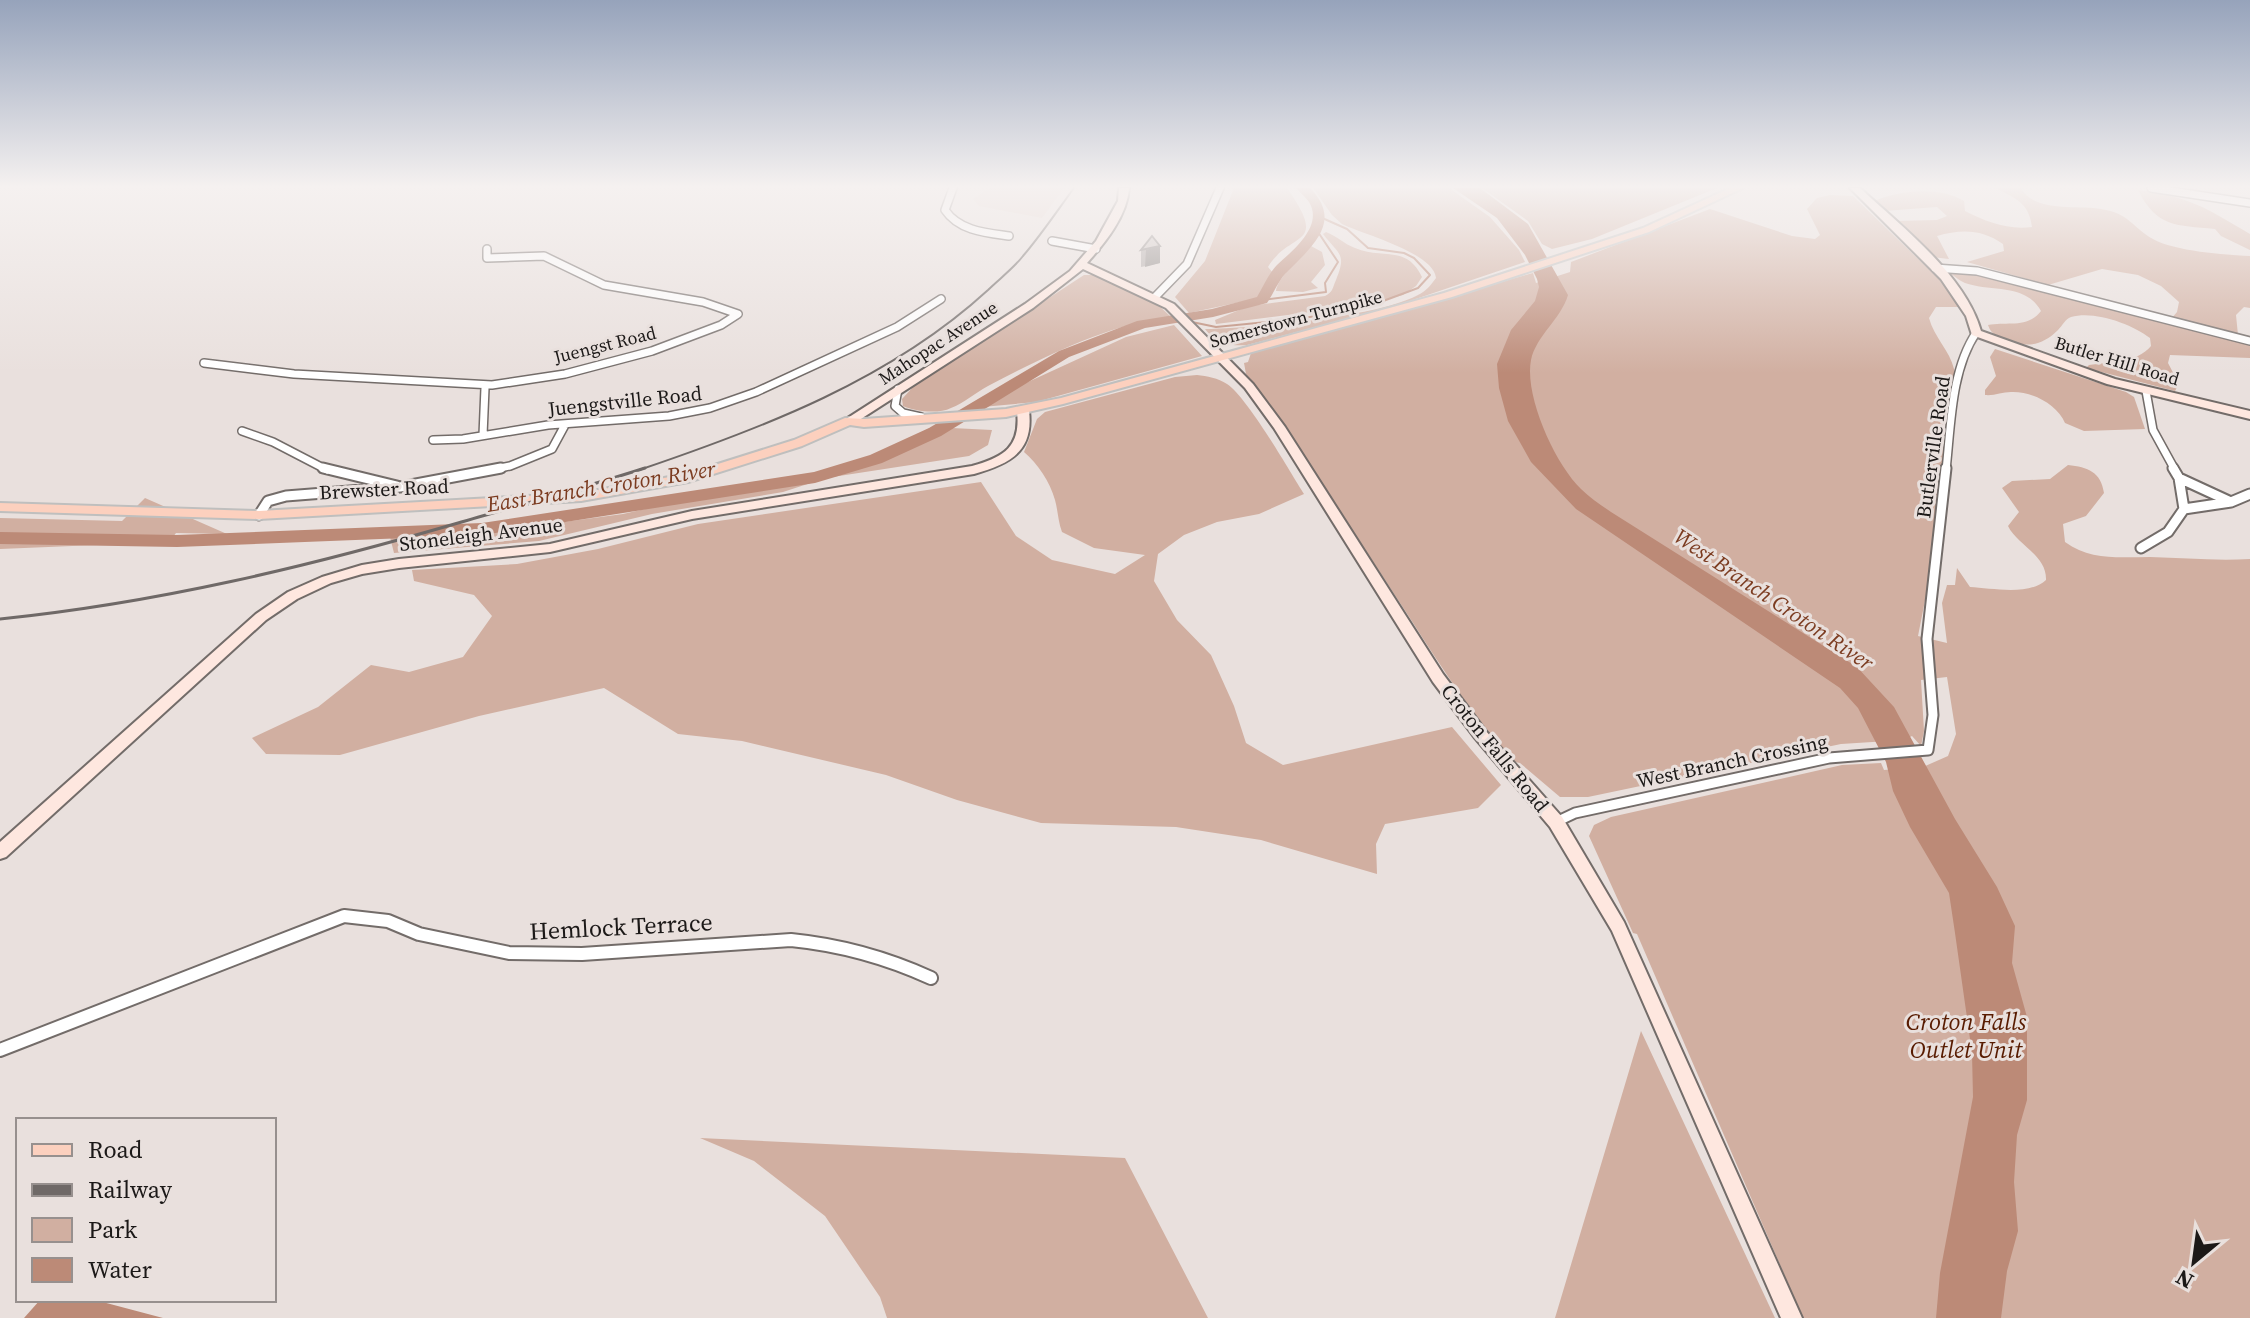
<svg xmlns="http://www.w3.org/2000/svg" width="2250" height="1318" font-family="'Source Serif 4',serif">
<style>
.built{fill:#e3d2cc}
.green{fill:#d1afa1}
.water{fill:#bc8a77}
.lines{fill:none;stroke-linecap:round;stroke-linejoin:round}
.stream{stroke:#bc8a77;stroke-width:2}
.river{fill:#bc8a77;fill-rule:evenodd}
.street-far2-casing{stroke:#736c69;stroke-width:10}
.street-far1-casing{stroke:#736c69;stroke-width:13}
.street-casing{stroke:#736c69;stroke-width:16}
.secondary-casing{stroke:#736c69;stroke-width:4}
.primary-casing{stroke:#bfbfbe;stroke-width:4}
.street-far2{stroke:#fff;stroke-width:7}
.street-far1{stroke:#fff;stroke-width:9}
.street{stroke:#fff;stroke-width:12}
.secondary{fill:#fee7df;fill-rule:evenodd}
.primary{fill:#fcd0be;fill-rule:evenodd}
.rail-far1{stroke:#6f6967;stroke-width:2}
.rail{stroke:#6f6967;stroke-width:3}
.wall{fill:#b0a9a7}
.shaded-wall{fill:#908a88}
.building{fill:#cdc5c2;stroke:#908a88;stroke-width:2}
.labels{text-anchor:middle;stroke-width:6;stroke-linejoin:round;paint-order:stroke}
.far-street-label{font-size:18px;fill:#1c1918;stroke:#e9e0dd}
.street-label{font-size:20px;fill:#1c1918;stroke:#e9e0dd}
.water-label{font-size:22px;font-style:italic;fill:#7c3c21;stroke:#e9e0dd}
.near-street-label{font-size:24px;fill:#1c1918;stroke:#e9e0dd}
.near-park-label{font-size:24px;font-style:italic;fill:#581b00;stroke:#e9e0dd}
</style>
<rect width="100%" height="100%" fill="#e9e0dd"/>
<path class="built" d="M990,188H1064L1042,218L979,206L973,199Z"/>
<path class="green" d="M1234,188H1287C1330,249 1290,230 1268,267L1273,273L1259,298L1189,313L1175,297L1205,261Z
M1313,188H1449L1490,217L1519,250L1525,262L1395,306L1247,345C1227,346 1218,345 1205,329C1253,328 1378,317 1418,295C1426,291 1431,285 1436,278C1434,253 1365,235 1342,224L1332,215Z
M1482,188H1717L1592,239L1552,249L1542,244L1528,221Z
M1995,188H2021C2034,213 2078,205 2101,209C2129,213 2133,228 2153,239C2174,251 2225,255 2250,256V308L2244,307L2236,315L2238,335L2171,319L2177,312L2179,302L2161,286L2138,275L2102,269L2048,285L1967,262L2004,251L2003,244C1982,229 1961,229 1937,236L1949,259L1932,257L1896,221L1937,220L1947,216L1937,207L1884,211L1874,201C1900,190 1940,186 1964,201L1965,211C1987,222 2007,230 2032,227C2029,203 2016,198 1995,188Z
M2138,190C2191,197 2206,208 2250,234V250L2221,236L2215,229C2176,225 2157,228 2138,190Z
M1830,195L1853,196L1945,285L1959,307H1936L1929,318C1934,337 1950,351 1954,369C1960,392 1949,415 1937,434L1944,448L1931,570L1918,636L1947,643L1942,603L1947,585H1955L1957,568L1970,587C1991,588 2029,596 2046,580C2047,555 2017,545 2008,526L2019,512L2002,488L2012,481L2050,479L2068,465C2088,467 2101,472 2104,493L2086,516L2063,524L2065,542C2091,561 2120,557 2150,557C2184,558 2216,561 2250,559V1318H1803L1637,934L1633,933L1589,836L1594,825L1611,817L1842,765L1881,763L1884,770L1923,767L1948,756L1956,734L1947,677L1921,680L1924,731L1921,746L1912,736L1904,740L1841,744L1588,797H1560L1520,763L1515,762C1469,713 1436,658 1400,603C1350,526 1300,449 1246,374L1244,363L1248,362L1251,353L1533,273L1536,283L1570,272L1571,262L1710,209L1792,236L1815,239L1820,235L1807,209L1817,198Z
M1326,232C1337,236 1344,244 1355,248C1383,260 1406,244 1422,277L1416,286L1403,295L1359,306L1216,324L1215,320L1249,306L1325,296C1333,292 1332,289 1336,280C1347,253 1339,255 1323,234Z
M1311,246L1322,252L1325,265L1311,282L1318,288L1303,292L1276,291C1278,277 1300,258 1311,246Z
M1956,270L2250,343V358L2170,355L2168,363L2179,384L2175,391L2086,368L2089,365C2110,362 2137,363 2151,346L2150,338C2132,324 2094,310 2071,317C2065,319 2063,325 2058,330C2042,346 2026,348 2007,340C1998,336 1991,335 1988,325C2007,321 2027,329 2041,311C2026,283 1990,292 1965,283C1960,281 1954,276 1949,272Z
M1084,275H1094L1154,301L1171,317C1108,324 1044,357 988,386C975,393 964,403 951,408C939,414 916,412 903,406L902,399L913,387Z
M1174,325L1202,356L1036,402L971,408L1126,337Z
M1995,349L2126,392L2134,397L2145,429L2084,431L2065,423C2057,404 2031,391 2011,392C2002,392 1994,396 1985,395V390L1996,376L1990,357Z
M1197,375C1207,376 1218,378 1227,384C1247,397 1289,470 1304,494L1259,514L1217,522L1184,535L1158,554L1154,581L1177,620L1211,655L1234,706L1246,743L1283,765L1452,727L1501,785L1478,808L1385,824L1376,844L1377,874L1261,840L1176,827L1041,823L957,800L886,775L742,741L678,734L604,688L479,716L340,755L266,754L252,738L318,707L371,665L409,672L463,657L492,616L474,595L414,581L412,570L517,564L598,549L698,524L981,482L1016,536L1052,560L1115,574L1145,555L1094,548L1062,532C1058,521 1058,511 1055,500C1050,482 1038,464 1024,452L1037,419L1045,412L1175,377Z
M932,427L992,430L988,445L969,456L826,478L783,492L652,514L539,541L394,553L390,537H452L623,514L716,493L791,482L845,470Z
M145,498L227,534L176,533L169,542L0,549V518L122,521Z
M1641,1031L1775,1318H1555Z
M700,1138L1125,1158L1208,1318H887L880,1297L825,1216L754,1161Z"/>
<path class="water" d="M1453,188H1480L1528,224L1568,295C1561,319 1536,336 1531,360C1524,396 1555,464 1581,489C1590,498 1601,505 1611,512L1857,667L1894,707L1955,819L1997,887L2015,926L2012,963L2027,1017V1100L2017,1135L2014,1182L2018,1231L2007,1271L2001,1318H1936L1940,1273L1973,1097L1972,1053L1955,933L1949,893L1910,827L1893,791L1886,762L1858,708L1840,688L1576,509L1531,462L1508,421L1499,388L1497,364L1511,330L1535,301L1539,287L1537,279L1525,255L1497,218Z
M40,1300H95L163,1318H24Z"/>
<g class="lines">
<path class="stream" d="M1262,300L1326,292L1325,283L1338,262L1316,229
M1192,322L1216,327L1298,319L1367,307L1418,288L1430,275L1414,258L1404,253L1368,248L1347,229L1320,217"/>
<path class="river" d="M1296,188H1310C1343,221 1313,246 1288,271C1279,279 1274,293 1267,303L1213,317L1145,328L1069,357L941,436L882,463L815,483L482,535L177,547L0,544V532L177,535L482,523L814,472L870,455L929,428L1059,351L1137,321L1212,309L1257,297C1263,287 1269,273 1277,265C1292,251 1324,226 1309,202C1306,197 1300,193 1296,188Z"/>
<g class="street-far2-casing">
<path id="street-far2" d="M953,188L945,210C959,231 987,233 1009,236
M2151,188L2250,203
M1052,241L1096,249
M1935,268L1977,271L2250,341
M1155,297L1187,264L1220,188
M204,363L294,374L492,385L565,374L652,351L721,325L738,314L703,302L604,285L544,256L487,258V249
M898,389L895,406L903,413L921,417
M2146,391L2153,430L2175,470
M242,431L273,442L327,470
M483,435L485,388
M433,440L463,439L548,425L669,416L710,408L756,392L897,327L941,299
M490,470L510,466L552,449L565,425
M1946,470C1951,426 1951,370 1976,333"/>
</g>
<g class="street-far1-casing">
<path id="street-far1" d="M323,468L397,486
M2173,468L2179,478L2231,502
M2179,478L2184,509
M259,515L268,501L286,496L400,487L501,468
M2141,548L2168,532L2184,509L2231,502L2250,494
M1556,822L1575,813L1829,758L1928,750L1933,715L1927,639L1946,468"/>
</g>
<g class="street-casing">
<path id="street" d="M0,1050L344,916L388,921L419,934L509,953L582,954L791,940C841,945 885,957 931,978"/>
</g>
<g class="secondary-casing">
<path id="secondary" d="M1119,188H1129C1127,216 1105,243 1087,263L1174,304L1253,384L1285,427L1443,674L1485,730L1562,817L1624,922L1802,1318H1781L1612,931L1550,827L1475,738L1433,682L1274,428L1245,388L1166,308L1083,269L1033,308L853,424L849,425L843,421L1025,304L1070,271L1096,241L1118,201Z
M1850,188H1860C1902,227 1965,275 1981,331L2115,379L2250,411V419L2107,384L1972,335L1966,316L1941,279Z
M1023,408L1029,411C1034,452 1009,464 974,474L692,519L550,552L399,568L362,574L331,583L297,599L266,620L6,857L0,859V842L256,614L288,592L322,577L362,565L399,559L550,544L692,511L972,466C1004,457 1021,447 1017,411Z"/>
</g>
<g class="primary-casing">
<path id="primary" d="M1730,188H1743L1649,232L1452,297L1063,404L1006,417L864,427L850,425L802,446L688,482L581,501L259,519L0,511V503L259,511L581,493L686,474L794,440L845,418L864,419L1006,409L1061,398L1444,293L1643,228Z"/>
</g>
<use href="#street-far2" class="street-far2"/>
<use href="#street-far1" class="street-far1"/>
<use href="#street" class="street"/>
<use href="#secondary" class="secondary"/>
<use href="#primary" class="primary"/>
<path class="rail-far1" d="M639,470C763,428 890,380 988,290C999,279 1013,269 1023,256C1041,235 1057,211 1074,188"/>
<path class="rail" d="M0,619C156,603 307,567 458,523C520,505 583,488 645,468"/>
</g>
<path class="wall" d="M1152,236L1160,263L1141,267V250Z"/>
<path class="shaded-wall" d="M1160,246V263L1145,267L1146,250Z"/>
<path class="building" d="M1152,236L1160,246L1141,250Z"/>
<linearGradient id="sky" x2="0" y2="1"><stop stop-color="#96a3bb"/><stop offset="0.5" stop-color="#f5f1f0"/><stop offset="1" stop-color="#f5f1f0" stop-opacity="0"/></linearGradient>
<rect width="2250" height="373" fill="url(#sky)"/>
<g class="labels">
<g class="far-street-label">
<text transform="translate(1296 319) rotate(-15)" y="6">Somerstown Turnpike</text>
<text transform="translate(938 343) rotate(-33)" y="6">Mahopac Avenue</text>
<text transform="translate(605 345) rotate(-14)" y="6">Juengst Road</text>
<text transform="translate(2117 361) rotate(17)" y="6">Butler Hill Road</text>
</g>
<g class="street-label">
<text transform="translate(625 401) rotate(-6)" y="7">Juengstville Road</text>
<text transform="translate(1933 447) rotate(-82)" y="7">Butlerville Road</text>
<text transform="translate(384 489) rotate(-3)" y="7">Brewster Road</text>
<text transform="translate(481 534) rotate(-7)" y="7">Stoneleigh Avenue</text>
<text transform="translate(1495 748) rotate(51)" y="7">Croton Falls Road</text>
<text transform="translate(1732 761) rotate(-12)" y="7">West Branch Crossing</text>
</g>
<g class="water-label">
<text transform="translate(601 486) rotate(-9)" y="8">East Branch Croton River</text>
<text transform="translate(1774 599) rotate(34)" y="8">West Branch Croton River</text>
</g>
<g class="near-street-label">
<text transform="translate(621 927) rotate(-3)" y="8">Hemlock Terrace</text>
</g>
<g class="near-park-label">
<text x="1966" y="1030">Croton Falls<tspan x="1966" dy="28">Outlet Unit</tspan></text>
</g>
</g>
<rect x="16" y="1118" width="260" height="184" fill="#e9e0dd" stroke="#97908e" stroke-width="2"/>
<rect x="32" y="1144" width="40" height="12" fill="#fcd0be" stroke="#97908e" stroke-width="2"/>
<text x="88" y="1158" font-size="24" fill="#1c1918">Road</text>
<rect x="32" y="1184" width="40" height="12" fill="#6f6967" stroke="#97908e" stroke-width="2"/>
<text x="88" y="1198" font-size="24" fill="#1c1918">Railway</text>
<rect x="32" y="1218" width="40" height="24" fill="#d1afa1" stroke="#97908e" stroke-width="2"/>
<text x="88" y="1238" font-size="24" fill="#1c1918">Park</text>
<rect x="32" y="1258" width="40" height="24" fill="#bc8a77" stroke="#97908e" stroke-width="2"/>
<text x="88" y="1278" font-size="24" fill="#1c1918">Water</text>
<g transform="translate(2194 1262) rotate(209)" stroke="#e9e0dd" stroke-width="6" paint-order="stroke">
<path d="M0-6L14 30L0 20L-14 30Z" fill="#1c1918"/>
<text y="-12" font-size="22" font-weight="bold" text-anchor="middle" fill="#1c1918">N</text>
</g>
</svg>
